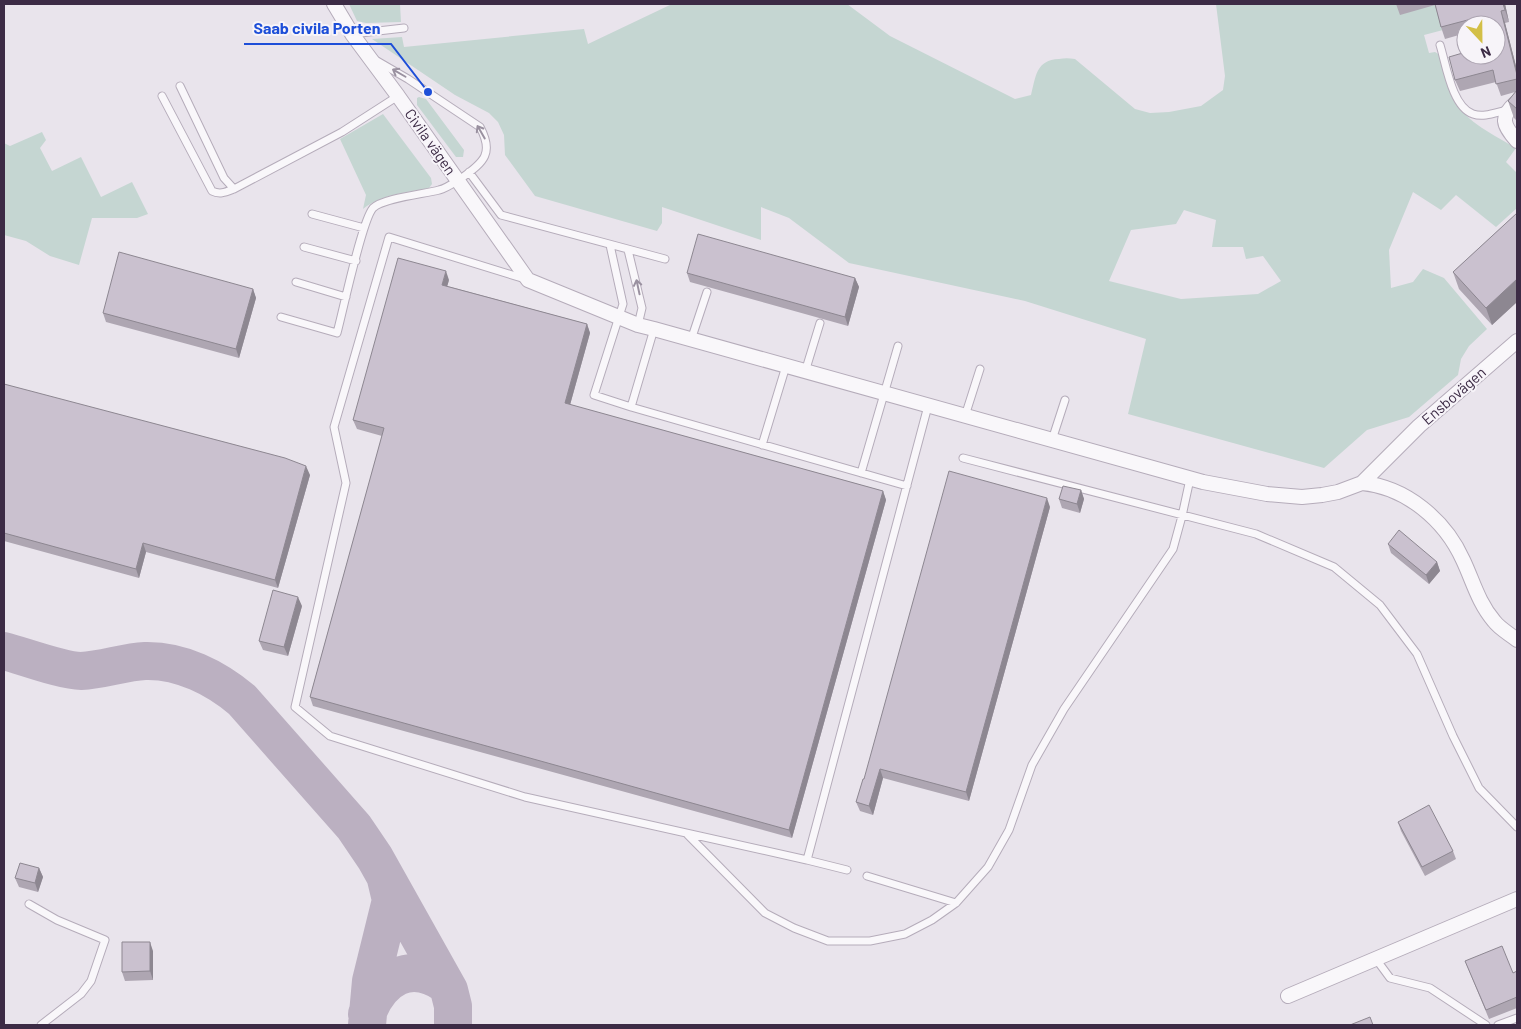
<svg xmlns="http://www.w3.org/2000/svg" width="1521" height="1029" font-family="Barlow,sans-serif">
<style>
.green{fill:#c5d6d2;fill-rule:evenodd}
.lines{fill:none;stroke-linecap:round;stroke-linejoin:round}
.taxiway{stroke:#bbb0c1;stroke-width:38}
.service-casing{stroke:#b5acba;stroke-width:9}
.minor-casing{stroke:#b5acba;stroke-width:16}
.service{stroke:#f9f7fa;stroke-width:7}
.minor{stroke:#f9f7fa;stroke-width:14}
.wall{fill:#aea6b2}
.shaded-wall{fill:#8d8791}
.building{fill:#cac1cf;stroke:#8d8791}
.oneway{stroke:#9a91a0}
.labels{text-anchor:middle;stroke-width:4;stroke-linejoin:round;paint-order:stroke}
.street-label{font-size:15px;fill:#3c2b45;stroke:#f7f4f9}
.leader{fill:none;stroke:#1d4ed8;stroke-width:2}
.callout-dot{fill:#1d4ed8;stroke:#f7f4f9;stroke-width:2}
.callout-label{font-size:16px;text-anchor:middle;font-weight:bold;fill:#1d4ed8;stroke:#f7f4f9;stroke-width:4;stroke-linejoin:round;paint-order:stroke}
</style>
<rect width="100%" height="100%" fill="#e9e4ec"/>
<path class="green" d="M349,4H400L401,22L366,23L357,21Z
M672,4H847L890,36L1015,99L1031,95C1036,76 1036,60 1059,59C1064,58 1069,58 1075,59L1135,109L1150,113L1169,112L1201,106L1223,90L1225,76L1216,4H1442L1443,30L1424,35L1429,53L1435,52L1440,55C1445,70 1448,87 1455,100C1465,122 1496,136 1516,148L1506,162L1517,173V208L1496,227L1456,195L1441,210L1413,192L1389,250L1391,288L1413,282L1423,269L1444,278L1487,329L1469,346L1461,359L1458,375L1409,417L1367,430L1324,468L1128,414L1146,339L1025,301L849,263L789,218L761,207V240L662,207V223L657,231L535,196L505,155L504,135L498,122L489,113L455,95L372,39L402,37L404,47L584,29L588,44ZM1184,210L1216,220L1212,247H1243L1246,259L1263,256L1281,281L1258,294L1181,299L1109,281L1131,230L1176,224Z
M419,97L426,99L464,150L463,157H456L417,105V98Z
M383,114L431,178L432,184L429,188C406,193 382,194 363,209L366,195L340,139Z
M42,132L46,140L40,148L52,171L81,157L101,197L132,182L148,214L137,218H92L79,265L50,256L26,241L4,235V143L10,146Z"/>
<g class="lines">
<path class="taxiway" d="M4,651C23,656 63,671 81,671C103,670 124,662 145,661C181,660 216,678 242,700L354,827L375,858L449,990L453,1006V1025
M367,1014C381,978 410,960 445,984
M367,1025L371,981L391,900L386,879"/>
<g class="service-casing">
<path id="service" d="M352,34L404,28
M1440,45C1446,64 1452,107 1473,114C1484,118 1497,112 1508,110
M180,86L224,178L234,189
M162,96L212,191C220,195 226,192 234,189L342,132L398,96
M469,172L501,215L665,259
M312,214L364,228
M610,245L623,304L594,395L631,407
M304,247L356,261
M628,250L642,308L638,325
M525,279L389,237L334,427L346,483L295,707L330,736L525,797L807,860L928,406
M296,282L346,297
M281,317L337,333C343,311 362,220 373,208C383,198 424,194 439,190C448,188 456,181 463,177C484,162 494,153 480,127L408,79L377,61
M654,329L631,407L907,486
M691,340L707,292
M805,372L820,323
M965,416L980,369
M1052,440L1065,400
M762,445L786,366
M963,458L1256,534L1334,567L1380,605L1417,654L1453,736L1479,788L1517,827
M861,473L898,346
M687,834L765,913L794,928L828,941H870L905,934L932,920L956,903L988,867L1009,830L1032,765L1064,709L1173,549L1182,516L1190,479
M807,860L847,870
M867,876L956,903
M29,904L57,920L105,940L91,981L81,994L41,1025
M1376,959L1390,978L1430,988L1486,1025
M1498,1025L1517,1018"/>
</g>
<g class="minor-casing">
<path id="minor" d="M334,4L352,34L398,96L528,280L638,325L654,329L1203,482L1267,494L1302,497L1322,495L1338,492L1362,483L1419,426L1517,341
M1517,102C1499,117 1503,125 1517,141
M1362,483C1406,487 1445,520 1463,560C1473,581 1478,602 1494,621C1500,629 1510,634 1517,640
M1288,996L1517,899"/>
</g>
<use href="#service" class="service"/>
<use href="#minor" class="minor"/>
</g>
<path class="wall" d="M1396,4H1505L1509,22L1505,23L1517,70V121L1514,118L1508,101L1515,92L1501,96L1496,82L1460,91L1455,80L1496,55V25H1466V33L1445,39L1441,27L1435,5L1400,15Z
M1517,213V302L1492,325L1459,289L1453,272Z
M687,273L855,278L859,287L848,326L690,282Z
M449,280L447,286L587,324L590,333L570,405L883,491L886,500L792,838L313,706L310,697L382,436L357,429L353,420Z
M253,289L256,298L239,358L106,322L103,313Z
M4,384L310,475L278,588L146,552L139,578L4,541Z
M1081,490L1084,499L1080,513L1062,508L1059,499Z
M1050,507L969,801L883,778L873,815L860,811L856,802L864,779Z
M1388,544L1437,562L1440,571L1429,584L1391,553Z
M302,606L288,656L263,650L259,641Z
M1398,822L1453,851L1456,859L1425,876L1401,831Z
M39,868L43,877L38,892L19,887L15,878Z
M153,951V980L125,981L122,972Z
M1465,961L1513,973L1517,971V1008L1489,1019Z"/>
<path class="shaded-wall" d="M1503,4H1505L1509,22Z
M1501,11L1505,23L1517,70V75Z
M446,271L449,280L445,294L442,285Z
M855,278L859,287L848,326L845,317Z
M1517,279V302L1492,325L1486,308Z
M253,289L256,298L239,358L236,349Z
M587,324L590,333L568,412L565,403Z
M306,466L310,475L278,588L275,580Z
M1081,490L1084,499L1080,513L1077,504Z
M883,491L886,500L792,838L789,830Z
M1047,498L1050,507L969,801L966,792Z
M143,543L146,552L139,578L136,569Z
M1437,562L1440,571L1429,584L1426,575Z
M298,597L302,606L288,656L284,647Z
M880,769L883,778L873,815L869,806Z
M39,868L43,877L38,892L35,883Z
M150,942L153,951V980L150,971Z"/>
<path class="building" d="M1435,4H1503L1505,10L1501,11L1517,75V79L1496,84L1493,70L1455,80L1449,57L1466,52V55H1496V25H1481L1479,17L1441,27Z
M1517,90V109L1508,101Z
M1517,213V279L1486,308L1453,272Z
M698,234L855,278L845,317L687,273Z
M119,252L253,289L236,349L103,313Z
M398,258L446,271L442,285L587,324L565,403L883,491L789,830L310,697L384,428L353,420Z
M4,384L285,458L306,466L275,580L143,543L136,569L4,533Z
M949,471L1047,498L966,792L880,769L869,806L856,802L863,779H864Z
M1063,486L1081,490L1077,504L1059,499Z
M1399,530L1437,562L1426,575L1388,544Z
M273,590L298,597L284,647L259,641Z
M1429,805L1453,851L1422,867L1398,822Z
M20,863L39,868L35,883L15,878Z
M122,942H150V971L122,972Z
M1502,946L1513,973L1517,971V997L1486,1010L1465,961Z
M1370,1017L1373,1025H1350Z"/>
<defs><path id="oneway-shaft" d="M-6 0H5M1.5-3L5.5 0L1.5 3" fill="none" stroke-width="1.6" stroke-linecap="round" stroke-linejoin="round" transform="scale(1.25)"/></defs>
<g class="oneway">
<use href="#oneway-shaft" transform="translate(399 73) rotate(-150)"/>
<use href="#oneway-shaft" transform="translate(481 132) rotate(-120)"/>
<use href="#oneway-shaft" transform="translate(638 287) rotate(-102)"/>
</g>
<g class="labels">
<g class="street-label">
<text transform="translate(430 142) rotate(55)" y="5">Civila vägen</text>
<text transform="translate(1454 396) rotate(-41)" y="5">Ensbovägen</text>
</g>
</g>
<path class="leader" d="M428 92L391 44H244"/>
<circle class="callout-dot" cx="428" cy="92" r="5"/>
<g class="callout-label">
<text x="317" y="34">Saab civila Porten</text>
</g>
<rect width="1521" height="1029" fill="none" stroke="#3c2b45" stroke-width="10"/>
<g transform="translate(1481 40) rotate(158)"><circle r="24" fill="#f7f4f9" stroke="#aca4b1"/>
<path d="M0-4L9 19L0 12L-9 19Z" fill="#d3bf47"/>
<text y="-8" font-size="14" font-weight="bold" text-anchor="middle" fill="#3c2b45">N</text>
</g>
</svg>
